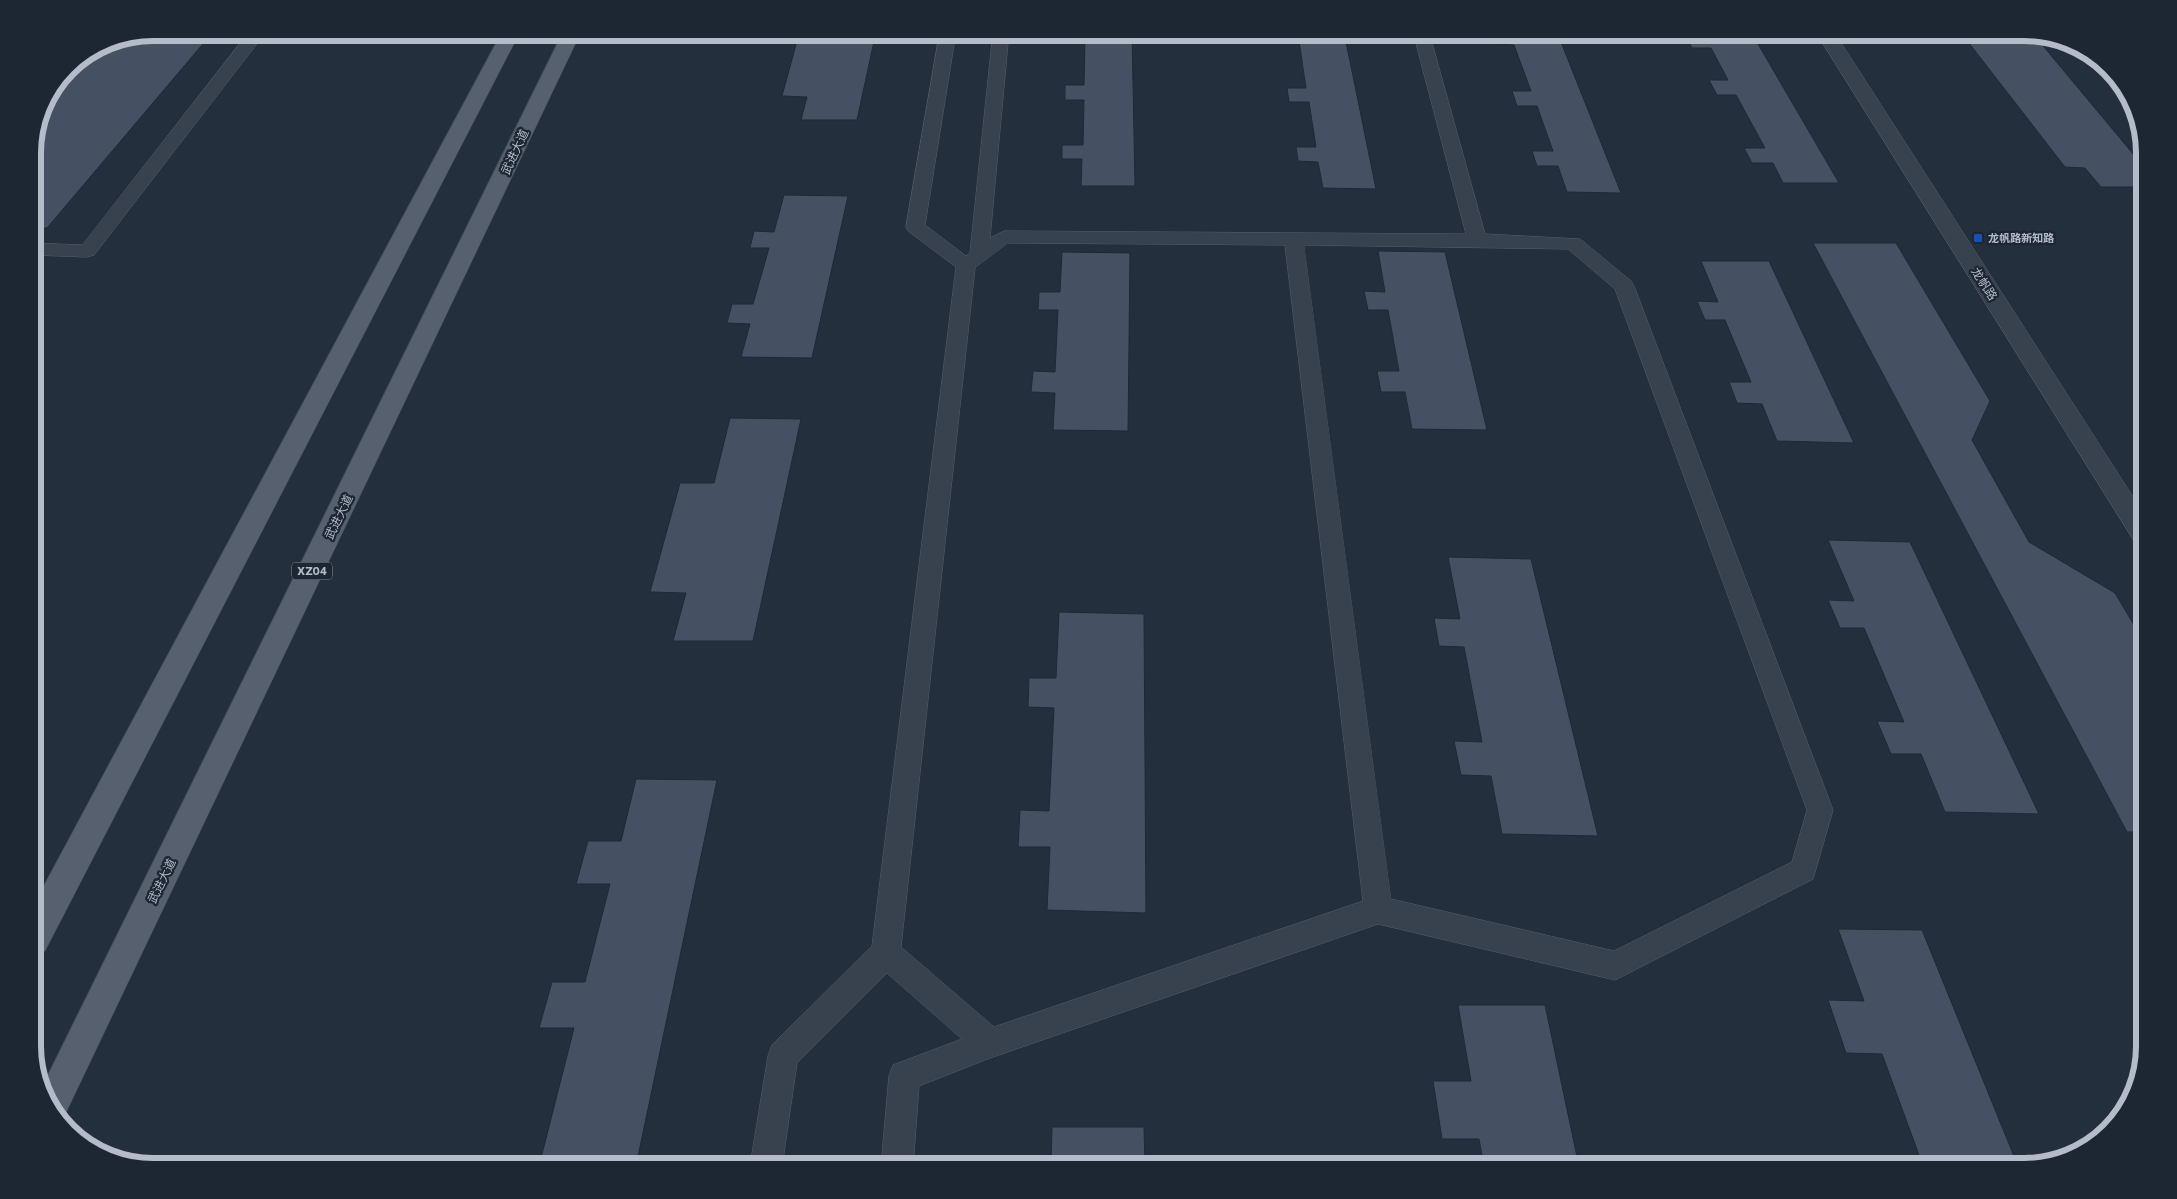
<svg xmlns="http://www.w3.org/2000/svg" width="2177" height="1199" font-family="Commissioner,'Noto Sans SC',sans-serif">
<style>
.building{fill:#455162;stroke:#1f2835}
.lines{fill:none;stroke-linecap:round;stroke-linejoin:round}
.service-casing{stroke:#565f6c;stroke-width:1}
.tertiary-casing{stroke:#565f6c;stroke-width:1}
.primary-casing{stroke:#414a57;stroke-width:1}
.service{fill:#38414e;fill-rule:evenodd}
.tertiary{fill:#38414e;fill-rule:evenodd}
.primary{fill:#56606e;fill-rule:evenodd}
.transit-dot{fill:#1a4fb4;stroke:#1d2633;stroke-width:2}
.labels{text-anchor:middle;stroke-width:4.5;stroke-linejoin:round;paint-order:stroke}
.far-poi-label{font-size:11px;font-weight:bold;fill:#b4bcc9;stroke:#1d2633;text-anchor:start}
.shield{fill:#1d2633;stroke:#878f9c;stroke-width:1}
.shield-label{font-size:11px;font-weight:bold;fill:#b4bcc9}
.street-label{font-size:12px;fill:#b4bcc9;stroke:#1d2633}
.rim{fill:none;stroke:#b4bcc9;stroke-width:6}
</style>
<rect width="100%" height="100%" fill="#242f3e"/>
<path class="building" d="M153,32H213L47,228H33V145L42,107L68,68L107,42Z
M824,32H876L857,120H801L807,97L782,96L797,41H822Z
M1066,32H1132L1135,186H1081L1082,159H1062V145H1083L1084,100H1065V85H1084L1085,39H1066Z
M1278,32H1344L1376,189L1323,188L1318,162L1298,161L1296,147H1316L1309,102H1289L1287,88H1306L1299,41H1279Z
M1491,32H1557L1621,193L1567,192L1558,166H1537L1532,151H1553L1537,106H1517L1512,91H1531L1514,45L1495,44Z
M1703,32H1751L1839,183H1783L1773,163H1752L1744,148H1765L1736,95H1717L1709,80H1728L1711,48H1692L1684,34H1704Z
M1979,32H2024L2034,35L2144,167V187H2101L2085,168L2065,167L1965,38H1983Z
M784,195L848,196L812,358L741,357L750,324L727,323L732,304H753L769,248H750L754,231L774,232Z
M1813,243H1896L1990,401L1972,440L2029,542L2115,593L2144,642V832H2127Z
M1378,251L1445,252L1487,430L1412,429L1405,392H1381L1377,371H1399L1388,310H1368L1364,291L1385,292Z
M1062,252L1130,253L1128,431L1053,430L1055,393L1031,392L1033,371L1055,372L1058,310H1038L1039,292H1060Z
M1701,261H1769L1854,443L1777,441L1762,404L1737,403L1729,382H1751L1725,320H1705L1697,301L1718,302Z
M730,418L801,419L753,641H673L686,593L650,592L680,483H714Z
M1828,540L1910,542L2039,814L1945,812L1921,754H1891L1877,721L1904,722L1864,628H1840L1828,600L1854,601Z
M1448,557L1531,559L1598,836L1502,834L1491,776L1461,775L1454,741L1482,742L1464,647L1439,646L1434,618L1460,619Z
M1059,612L1144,614L1146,913L1047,910L1050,847H1018L1020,810L1049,811L1054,708L1028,707L1029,678H1056Z
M636,779L717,780L636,1166H539L574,1028H539L552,982H585L610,884H576L588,841H621Z
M1838,929L1922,930L2018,1166H1923L1882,1054L1846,1053L1828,1000L1864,1001Z
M1458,1005H1545L1579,1166H1484L1479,1139H1442L1433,1081H1471Z
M1052,1127H1144L1145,1166H1051Z"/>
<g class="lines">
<g class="service-casing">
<path id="service" d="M249,32H266L94,255L87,257L33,255V243L82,245Z
M940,32H956L925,225L966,256L970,253L993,32H1009L990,238L1004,231L1466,234L1413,32H1429L1485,234L1580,239L1631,281L1634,286L1833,810L1813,879L1615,980L1378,924L990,1058L919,1086L913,1166H881L889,1076L893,1065L962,1039L887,973L797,1063L782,1166H750L768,1056L772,1045L872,946L956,267L908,231L906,227ZM1008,243L1285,245L1363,901L994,1027L901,947L975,268ZM1304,245L1568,249L1615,289L1807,810L1792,862L1614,951L1391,899Z"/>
</g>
<g class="tertiary-casing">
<path id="tertiary" d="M1816,32H1834L2144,514V545L2135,542Z"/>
</g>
<g class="primary-casing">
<path id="primary" d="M502,32H520L45,951L33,955V906Z
M563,32H581L62,1121L53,1113L43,1085Z"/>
</g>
<use href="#service" class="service"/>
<use href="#tertiary" class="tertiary"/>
<use href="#primary" class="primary"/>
</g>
<rect class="transit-dot" x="1973" y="233" width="10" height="10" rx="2.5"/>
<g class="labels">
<g class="far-poi-label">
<text x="1988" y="242">龙帆路新知路</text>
</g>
<rect class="shield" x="292" y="562.5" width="40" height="17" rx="4"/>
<g class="shield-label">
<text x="312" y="575">XZ04</text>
</g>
<g class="street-label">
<text transform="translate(515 152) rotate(-65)" y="4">武进大道</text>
<text transform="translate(1984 284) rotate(57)" y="4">龙帆路</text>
<text transform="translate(339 517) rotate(-64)" y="4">武进大道</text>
<text transform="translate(162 881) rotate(-64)" y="4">武进大道</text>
</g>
</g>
<path d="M0 0H2177V1199H0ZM153 41H2024A112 112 0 0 1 2136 153V1046A112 112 0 0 1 2024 1158H153A112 112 0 0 1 41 1046V153A112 112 0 0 1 153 41Z" fill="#1d2633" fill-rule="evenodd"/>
<path class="rim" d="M153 41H2024A112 112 0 0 1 2136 153V1046A112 112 0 0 1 2024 1158H153A112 112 0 0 1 41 1046V153A112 112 0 0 1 153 41Z"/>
</svg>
